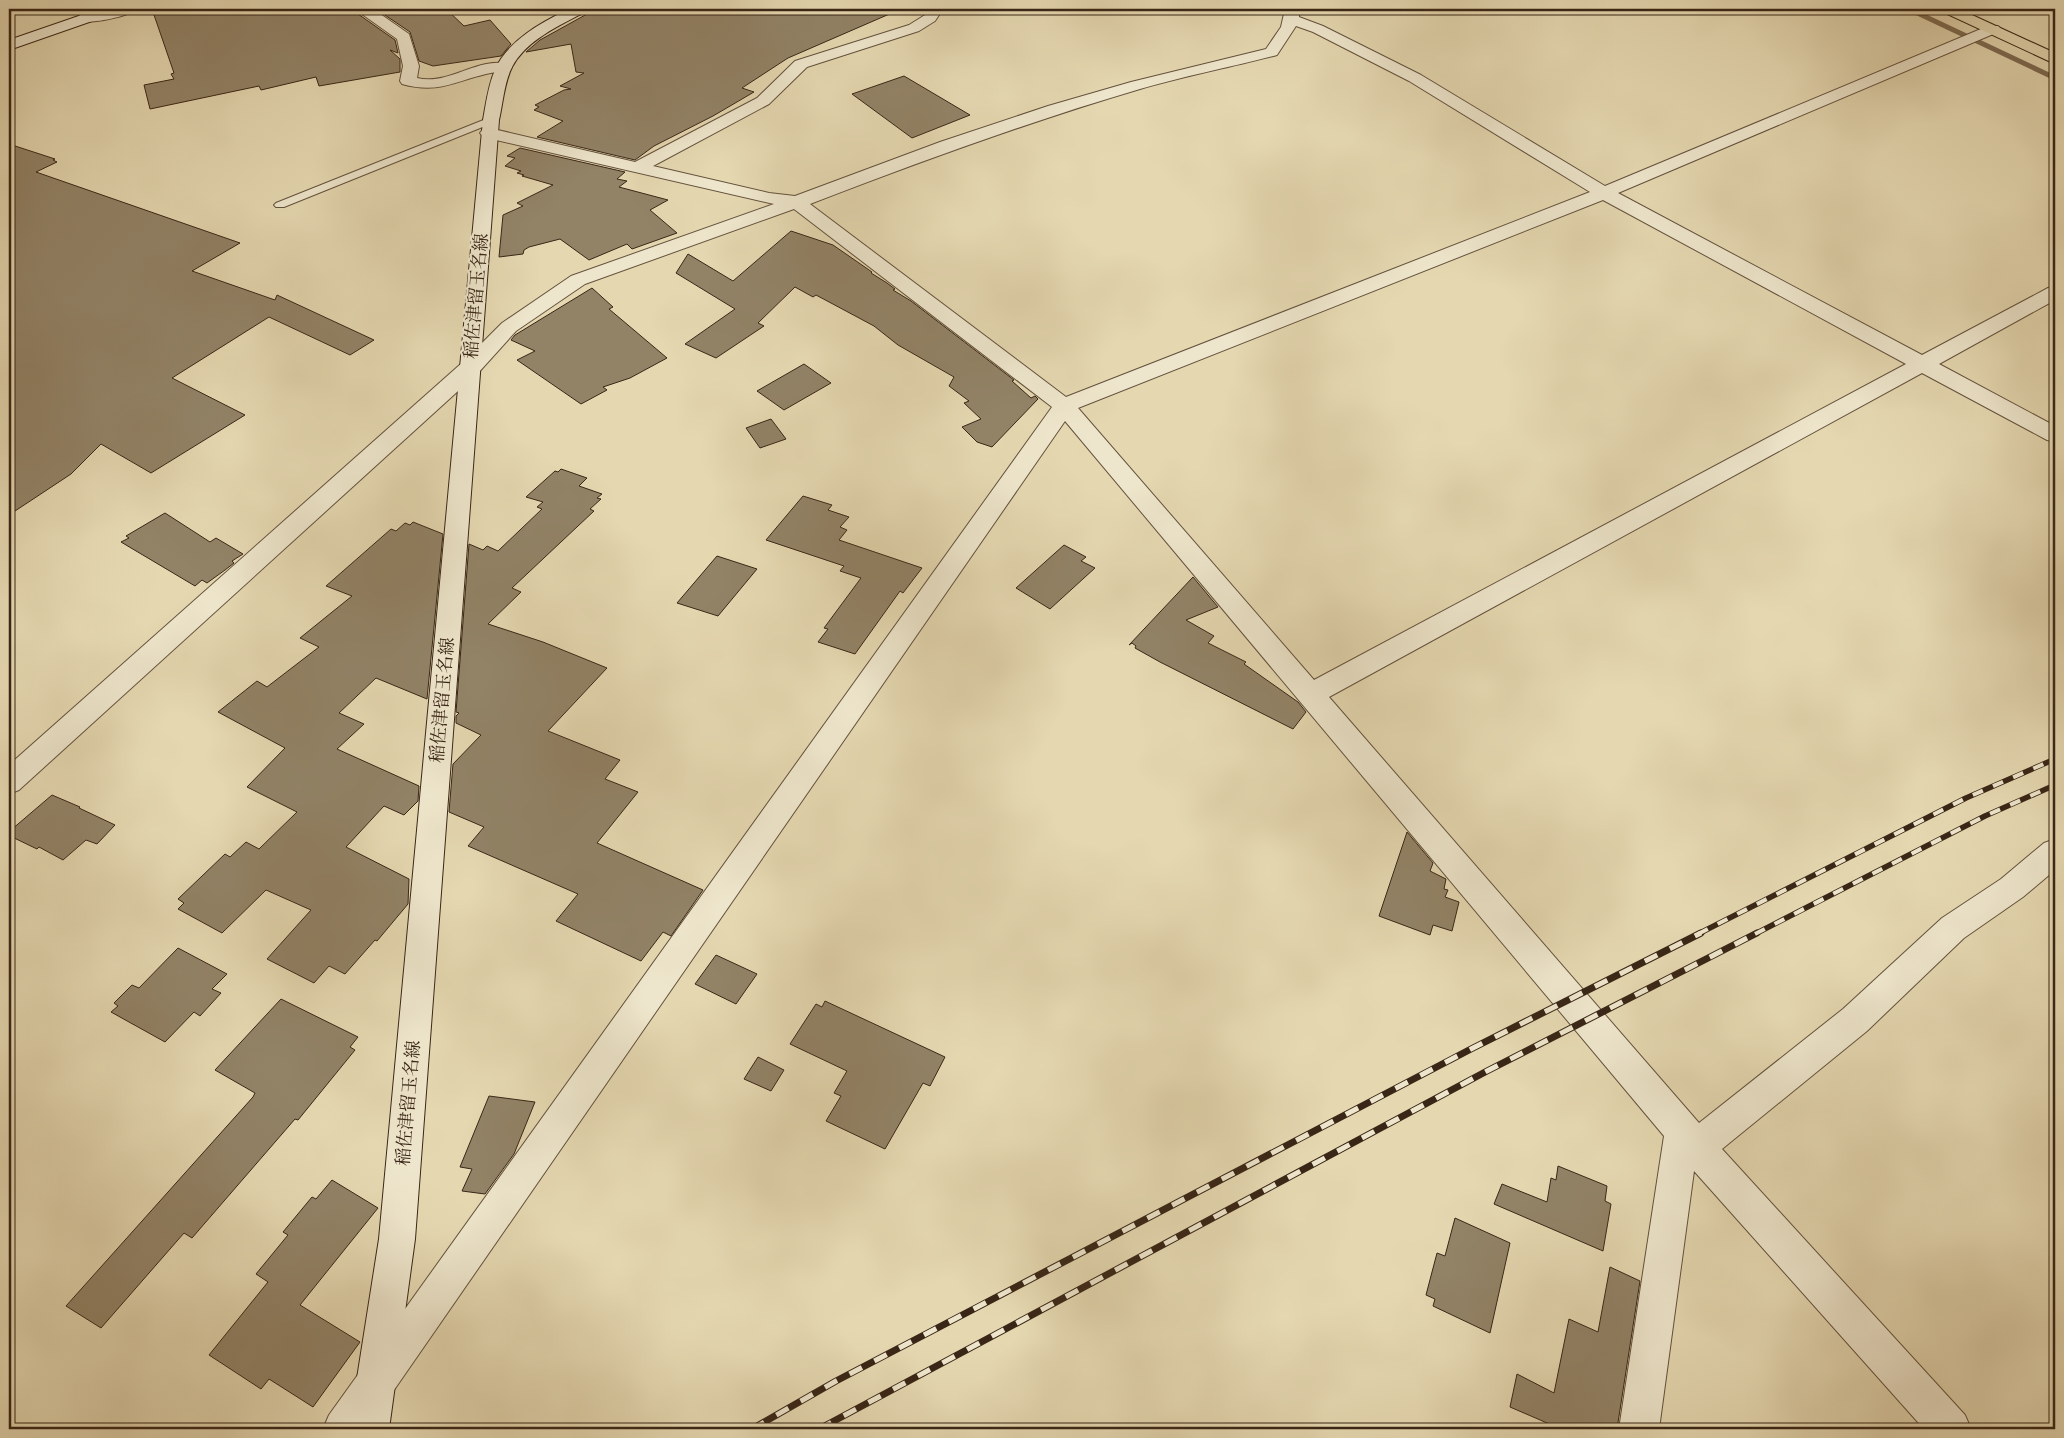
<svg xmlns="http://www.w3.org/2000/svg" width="2064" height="1438" font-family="'EB Garamond','Noto Serif JP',serif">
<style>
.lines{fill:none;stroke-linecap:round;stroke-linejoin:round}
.stream{stroke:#7d6c53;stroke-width:5}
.building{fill:#928367;stroke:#392616}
.lane-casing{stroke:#64523d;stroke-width:2}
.street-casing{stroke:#64523d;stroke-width:2}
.secondary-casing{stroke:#392616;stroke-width:2}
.primary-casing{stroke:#392616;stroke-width:2}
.lane{fill:#eee6cc;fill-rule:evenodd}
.street{fill:#eee6cc;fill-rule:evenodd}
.secondary{fill:#eee6cc;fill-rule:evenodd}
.primary{fill:#e5d8b1;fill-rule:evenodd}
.rail-far1-casing{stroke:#392616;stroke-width:5.5}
.rail-casing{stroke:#392616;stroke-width:7}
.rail-far1{stroke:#eee6cc;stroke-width:4;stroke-dasharray:11;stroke-linecap:butt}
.rail{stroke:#eee6cc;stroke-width:5;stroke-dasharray:14;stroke-linecap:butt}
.labels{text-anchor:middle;stroke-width:4.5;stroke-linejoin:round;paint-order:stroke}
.street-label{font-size:18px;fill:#392616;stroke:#eee6cc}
</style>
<rect width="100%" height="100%" fill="#e5d8b1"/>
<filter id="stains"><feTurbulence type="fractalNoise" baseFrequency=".004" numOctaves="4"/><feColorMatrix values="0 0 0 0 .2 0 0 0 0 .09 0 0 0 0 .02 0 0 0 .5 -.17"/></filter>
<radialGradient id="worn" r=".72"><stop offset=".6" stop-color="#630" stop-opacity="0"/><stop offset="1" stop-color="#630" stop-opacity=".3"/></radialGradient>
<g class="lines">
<path class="stream" d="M1909,9L2055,78"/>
</g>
<path class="building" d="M170,9H355L358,14L395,40L398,53L390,50L400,59V72L319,86L316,77L261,90L259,86L150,109L144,85L174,79L171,74L174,73L153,12Z
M376,9H446L464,26L490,20L511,44L501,56L433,66L419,61L410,32Z
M596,9H901L788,58L742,88L754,92L713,116L654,146L635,160L537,137L563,121L534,110L539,107L535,105L564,90L571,89L560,86L584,73L576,72L571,44L526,52L540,40Z
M904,76L970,115L912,138L852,94Z
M9,144L55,159L53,160L57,162L36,172L240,243L192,271L275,300L277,295L374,340L350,355L269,317L172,378L245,415L151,473L101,444L71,474L9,515Z
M520,148L625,172L617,179L627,181L619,187L668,200L650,210L677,233L632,249L627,244L589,260L560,239L529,247L524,250L523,254L499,257L503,215L523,206L517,203L553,185L522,176L524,175L517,173L521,171L505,166L515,158L507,156Z
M791,231L833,245L872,272L871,273L887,283L895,289L893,290L911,301L1014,380L1012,381L1031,398L1035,396L1038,399L992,447L977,442L962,427L981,419L964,403L969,401L949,386L954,377L898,345L874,326L816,295L813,297L795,287L758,323L764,326L716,358L685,344L735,309L676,273L688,254L733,281Z
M592,288L613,307L609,309L667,358L630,378L603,387L607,390L581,404L517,360L535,351L511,340L515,335Z
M804,364L831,383L784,410L757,391Z
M771,419L786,439L760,448L746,428Z
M561,469L587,478L579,486L602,494L597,498L601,499L590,509L594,511L512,588L521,592L488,624L543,642L607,668L548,731L620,760L605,779L638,792L597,843L703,890L671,936L663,932L641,961L556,921L578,894L468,846L484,827L449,812L453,764L481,735L456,723V716L459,713L456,712L469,544L483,550L487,546L498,551L542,509L537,507L543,502L526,497L555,471L558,472Z
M803,496L832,505L828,510L849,517L840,527L847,530L839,540L922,568L903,593L900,591L855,654L818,642L828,629L824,628L861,578L840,571L844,566L766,540Z
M165,513L210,542L216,538L243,554L232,561L234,563L225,570L207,583L202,580L195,586L121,542L129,538L126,536Z
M413,522L443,534L427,699L376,678L339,713L364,724L337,749L419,786L418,801L404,815L384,806L346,847L409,879L408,904L377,941L375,940L345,974L329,966L314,983L267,959L311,910L266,890L222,933L178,909L184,903L178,899L225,854L230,857L246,842L259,849L297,812L247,787L285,748L218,712L257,681L267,687L319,647L300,638L352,596L326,586L391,529L396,531L405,523L410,525Z
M1064,545L1086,557L1081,561L1095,568L1050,609L1016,588Z
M717,556L757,569L718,616L677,603Z
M1193,577L1218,607L1186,620L1214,636L1208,643L1246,662L1244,664L1298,702L1306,712L1293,729L1160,662L1135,648L1136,646L1132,643L1129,645Z
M52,795L80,807L79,808L115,825L97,844L86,840L63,860L39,847L37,849L10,836L14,832L11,830Z
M1407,832L1433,863L1430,871L1446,879L1444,889L1448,890L1445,897L1459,902L1452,931L1433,925L1430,935L1379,916Z
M178,948L227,974L212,989L221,993L200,1016L194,1012L165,1042L111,1012L118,1006L114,1003L132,985L139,988Z
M716,955L757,974L736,1004L695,984Z
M281,999L358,1037L350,1047L355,1050L298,1120L295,1119L192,1238L184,1233L101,1328L66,1306L253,1097L255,1093L215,1070Z
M825,1001L945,1057L930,1086L923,1083L885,1149L826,1121L841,1096L834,1093L847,1071L790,1044L816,1004L822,1007Z
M758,1057L784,1070L771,1091L744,1079Z
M489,1096L535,1102L514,1154L485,1194L462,1191L472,1169L460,1167Z
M1558,1166L1607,1186L1605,1201L1611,1204L1603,1251L1494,1204L1502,1184L1547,1202L1551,1178L1556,1180Z
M332,1180L378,1208L300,1305L360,1342L313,1407L269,1379L261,1389L209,1355L268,1282L256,1274L288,1235L283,1232L312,1197L316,1199Z
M1455,1218L1510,1243L1490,1333L1433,1306L1435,1299L1426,1295L1437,1253L1445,1256Z
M1610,1267L1640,1281L1617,1429H1561L1510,1407L1517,1374L1554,1393L1569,1319L1598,1332Z"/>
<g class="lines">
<g class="lane-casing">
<path id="lane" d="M491,117L495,118L496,120L495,122L284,207H276L274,205L276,203Z"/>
</g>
<g class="street-casing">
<path id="street" d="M112,9H135C129,17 90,24 80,21L78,18L80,15Z
M357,9H373L409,34L419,66L417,78C448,86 478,56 510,64L512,67L510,70C502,72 494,72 486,74C453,82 438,94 402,84L400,81L403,66L397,39L359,12Z
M929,9H943L935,21L919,31L807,67L769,104L653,166L769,193L795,196L940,142L1048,106L1131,82L1266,49L1281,27L1285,9H1299V17L1323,26L1421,75L1605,186L1988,26H1998L2001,29L1998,32L1618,193L1922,355L2048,288L2055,286V300L1939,364L2055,426V442L2047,440L1922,373L1329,697L1699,1123L1843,1009L1942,918L2001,879L2044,843L2055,839V870L2023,897L1964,938L1867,1031L1722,1149L1965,1415L1971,1429H1924L1694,1171L1659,1429H1619L1664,1136L1065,421L367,1429H323L329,1415L1052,407L794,209L585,284L516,331L479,372L19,790L9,794V765L463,362L502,323L571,276L774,204L483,137L480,133L483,129L489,128L635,162L757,98L795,61L909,25L925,15ZM1296,26L1313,32L1409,81L1590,192L1066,397L810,204C919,162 1028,122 1140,89C1185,76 1231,67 1277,55ZM1603,200L1906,364L1314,680L1078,408Z"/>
</g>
<g class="secondary-casing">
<path id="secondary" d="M99,9H120L118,12L9,50V40Z
M569,9H587L585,12C560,25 525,41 512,67C504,83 503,103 499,120L415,1239L389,1429H349L379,1239L483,120C486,104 488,86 495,70C507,41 542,22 569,9Z"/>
</g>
<g class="primary-casing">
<path id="primary" d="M1941,9H1959L2055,53V64L1943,12Z"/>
</g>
<use href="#lane" class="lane"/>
<use href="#street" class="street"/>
<use href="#secondary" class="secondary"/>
<use href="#primary" class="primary"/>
<g class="rail-far1-casing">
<path id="rail-far1" d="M1698,934L1966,798L2055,759
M1755,934L1985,816L2055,785"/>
</g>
<g class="rail-casing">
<path id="rail" d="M752,1429L836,1381L1471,1049L1701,933
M819,1429L1487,1071L1757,933"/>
</g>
<use href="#rail-far1" class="rail-far1"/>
<use href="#rail" class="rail"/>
</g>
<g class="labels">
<g class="street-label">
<text transform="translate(476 296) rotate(-85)" y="6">稲佐津留玉名線</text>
<text transform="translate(442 700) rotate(-85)" y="6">稲佐津留玉名線</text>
<text transform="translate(408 1103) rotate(-85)" y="6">稲佐津留玉名線</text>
</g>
</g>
<rect width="2064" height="1438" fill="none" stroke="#e5d8b1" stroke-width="30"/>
<rect x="10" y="10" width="2044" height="1418" fill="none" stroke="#392616" stroke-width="2.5"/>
<rect x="15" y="15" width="2034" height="1408" fill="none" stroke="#392616"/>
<rect width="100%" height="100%" filter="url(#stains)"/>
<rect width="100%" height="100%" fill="url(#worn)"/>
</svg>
